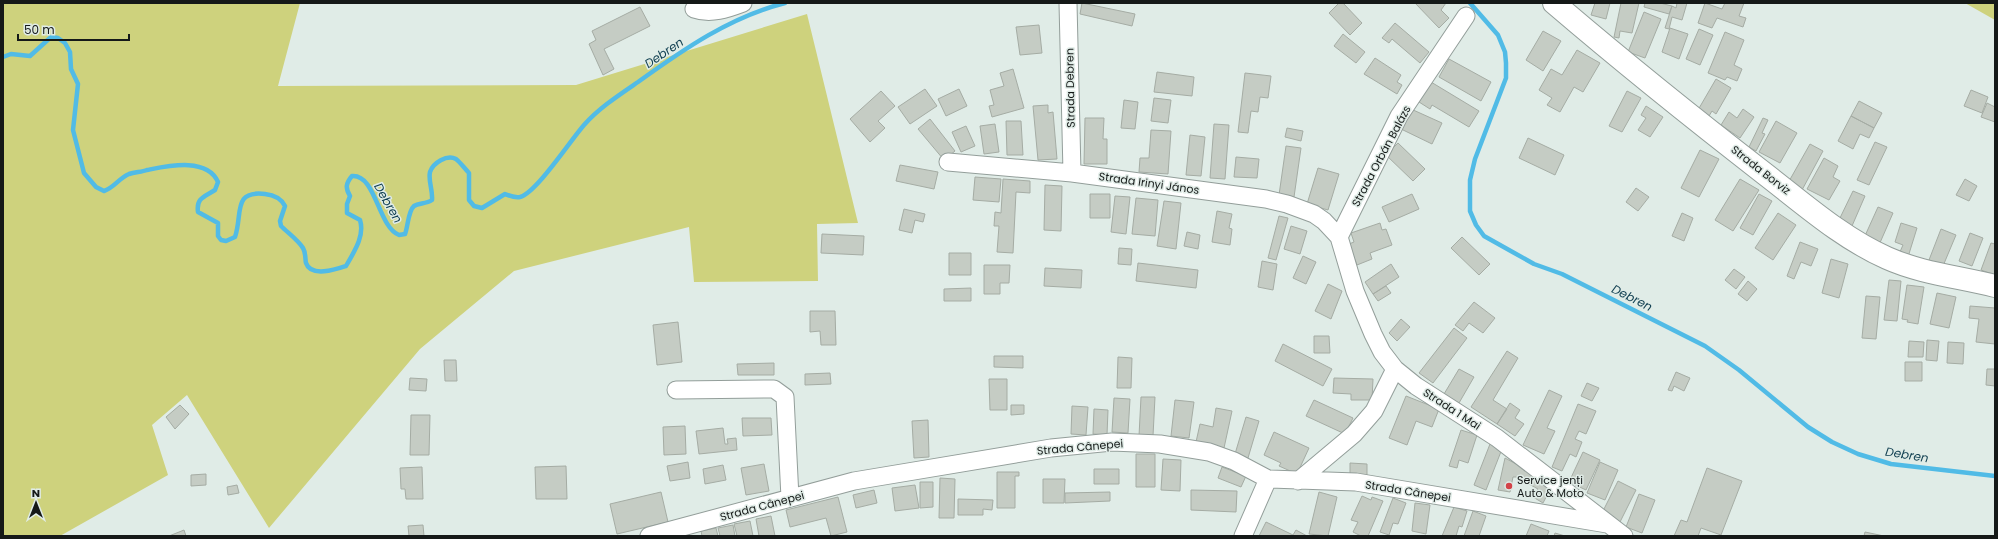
<svg xmlns="http://www.w3.org/2000/svg" width="1998" height="539" font-family="Poppins,sans-serif">
<style>
.green{fill:#ced27d}
.lines{fill:none;stroke-linecap:round;stroke-linejoin:round}
.stream{stroke:#51bbe6;stroke-width:4.5}
.building{fill:#c5ccc4;stroke:#a5aca4}
.minor-casing{stroke:#939e9a;stroke-width:19}
.major-casing{stroke:#939e9a;stroke-width:24}
.minor{stroke:#fff;stroke-width:17}
.major{stroke:#fff;stroke-width:22}
.poi-dot{fill:#d34348;stroke:#e0ece7;stroke-width:1.5}
.labels{text-anchor:middle;stroke-width:3;stroke-linejoin:round;paint-order:stroke}
.street-label{font-size:11px;fill:#151918;stroke:#e0ece7}
.poi-label{font-size:11px;fill:#151918;stroke:#e0ece7;text-anchor:start}
.water-label{font-size:12px;font-style:italic;fill:#0e3d4f;stroke:#e0ece7}
</style>
<rect width="100%" height="100%" fill="#e0ece7"/>
<path class="green" d="M3,3H300L278,86L576,85L807,14L858,223L817,224L818,281L694,282L689,227L514,271L420,349L269,528L187,395L152,425L168,475L60,536H3Z
M1965,3H1995V20Z"/>
<g class="lines">
<path class="stream" d="M1470,3L1498,35L1505,52L1506,63V78L1475,159L1470,180V211L1476,225L1484,236L1534,264L1562,274L1705,346L1739,370L1808,427L1832,442L1858,454L1891,464L1995,476
M3,57L11,54L30,56L51,37L58,38L65,43L70,52L71,69L78,84L73,130L84,173L96,187L104,191C114,188 119,178 129,174C135,172 142,172 147,170C168,166 207,157 218,182L215,190C204,197 196,198 198,212L218,223V236L221,240L226,241L235,237C243,214 232,190 265,194C274,195 281,198 285,206L280,221L281,226C288,233 298,240 303,248C306,253 305,259 306,263C311,278 337,269 346,266C354,252 365,236 360,220L347,213V204L350,196C345,188 346,183 352,176C376,174 378,227 399,235L405,234C408,227 408,211 414,206C419,203 426,204 432,200C433,190 428,181 430,172C433,163 447,154 456,159C460,162 465,169 469,173V200L474,206L482,208L505,194C510,196 514,198 520,197C536,193 570,141 584,125C599,108 619,95 638,82C684,49 730,17 785,3"/>
</g>
<path class="building" d="M1082,3L1135,14L1132,26L1080,14Z
M1339,3H1343L1362,23L1350,35L1329,13Z
M1415,3H1446L1441,10L1449,18L1439,28Z
M1595,3H1610L1606,19L1591,15Z
M1621,3H1639L1632,33L1620,31L1619,38L1614,37Z
M1645,3H1660L1672,6L1669,14L1644,7Z
M1677,3H1687L1682,20L1672,17L1669,29L1665,28L1672,6L1676,8Z
M1705,3L1722,9L1725,3H1744L1739,16L1746,18L1743,27L1717,18L1712,28L1698,23Z
M640,7L650,26L604,49L614,69L603,75L589,44L596,40L592,31Z
M1644,12L1661,19L1645,58L1628,52Z
M1395,23L1429,52L1420,63L1392,39L1389,43L1382,38Z
M1039,25L1042,53L1020,55L1016,27Z
M1670,28L1688,34L1679,59L1662,52Z
M1699,29L1713,35L1700,65L1686,59Z
M1543,31L1561,41L1543,71L1526,60Z
M1725,32L1744,40L1734,65L1742,69L1737,81L1727,77L1725,80L1708,73Z
M1343,34L1365,52L1356,63L1334,46Z
M1577,50L1600,63L1583,92L1574,87L1560,112L1547,105L1552,98L1539,90L1551,69L1562,75Z
M1375,58L1401,75L1397,82L1402,85L1397,94L1364,74Z
M1449,59L1491,82L1481,101L1439,77Z
M1013,69L1024,108L992,117L989,106L994,105L990,90L1004,86L1000,73Z
M1157,72L1194,77L1192,96L1154,92Z
M1245,73L1271,76L1268,98L1260,97L1258,112L1251,111L1248,133L1238,132Z
M1716,79L1731,88L1716,114L1712,111L1709,116L1698,110Z
M1431,82L1479,111L1469,127L1432,105L1430,109L1419,102Z
M925,89L937,106L910,124L898,107Z
M959,89L967,106L946,116L938,99Z
M1971,90L1988,97L1982,113L1964,106Z
M881,91L895,106L878,121L885,128L870,142L850,119Z
M1627,91L1641,98L1622,132L1609,126Z
M1154,98L1171,100L1168,123L1151,121Z
M1124,100L1138,102L1135,129L1121,128Z
M1859,101L1882,113L1874,128L1851,116Z
M1987,103L1995,107V122L1981,117Z
M1048,105V113L1053,112L1057,159L1038,160L1033,106Z
M1646,106L1663,117L1650,137L1638,130L1646,118L1641,115Z
M1411,109L1442,123L1432,144L1401,129Z
M1743,109L1754,117L1740,138L1721,125L1729,112L1737,118Z
M1851,116L1874,128L1869,138L1860,134L1853,149L1838,141Z
M1085,118H1104L1103,139H1107V164H1084Z
M1763,118L1768,120L1762,133L1765,134L1756,151L1749,147Z
M930,119L955,151L944,160L918,129Z
M1006,121H1021L1023,155H1007Z
M1776,121L1797,133L1780,163L1759,152Z
M995,124L999,152L984,154L980,126Z
M1214,124L1229,125L1225,179L1210,178Z
M966,126L975,146L961,152L952,132Z
M1287,128L1303,131L1301,141L1285,137Z
M1151,130L1171,131L1168,174L1139,172L1140,158H1149Z
M1190,135L1205,137L1201,176L1186,175Z
M1528,138L1564,155L1555,175L1519,158Z
M1875,142L1887,147L1869,185L1857,180Z
M1398,143L1425,169L1413,181L1386,155Z
M1810,144L1823,151L1802,190L1788,183Z
M1286,146L1301,148L1294,197L1279,195Z
M1700,150L1719,159L1699,197L1681,188Z
M1236,157L1259,159L1257,178L1234,177Z
M1824,158L1838,166L1833,177L1840,181L1829,200L1807,189Z
M900,165L938,172L934,189L896,181Z
M1318,168L1339,174L1328,210L1307,204Z
M975,177L1001,179L999,202L973,200Z
M1003,179L1030,181V193L1016,192L1013,253L997,252L999,226H994L995,212L1001,213Z
M1740,179L1759,190L1733,231L1715,220Z
M1965,179L1977,186L1969,201L1956,195Z
M1045,185L1062,186L1061,231L1044,230Z
M1636,188L1649,197L1638,211L1626,202Z
M1853,191L1865,196L1852,226L1839,220Z
M1090,194H1110V218H1090Z
M1412,194L1419,209L1389,222L1382,207Z
M1759,194L1772,201L1753,235L1740,228Z
M1115,196L1130,197L1126,234L1111,232Z
M1136,198L1158,200L1155,236L1132,234Z
M1164,201L1181,203L1176,249L1157,246Z
M1878,207L1893,213L1879,245L1864,238Z
M904,209L925,214L923,222L915,220L912,233L899,230Z
M1217,211L1232,214L1229,228L1232,229L1230,245L1212,242Z
M1682,213L1693,218L1684,241L1672,236Z
M1778,213L1796,225L1773,260L1755,248Z
M1279,216L1288,218L1276,260L1268,258Z
M1380,223L1382,230L1386,229L1392,245L1370,253L1372,259L1357,265L1349,244L1354,242L1351,233Z
M1901,223L1917,228L1908,257L1899,254L1903,245L1895,242Z
M1291,226L1307,231L1300,254L1284,249Z
M1941,229L1956,235L1943,266L1929,260Z
M1187,232L1200,235L1198,249L1184,246Z
M1970,233L1983,238L1972,266L1959,261Z
M822,234L864,236L863,255L821,253Z
M1462,237L1490,264L1479,275L1451,248Z
M1800,242L1818,249L1811,266L1801,262L1794,279L1787,276Z
M1991,243L1995,244V275L1981,270Z
M1119,248L1132,249L1131,265L1118,264Z
M949,253H971V275H949Z
M1303,256L1316,262L1306,284L1293,278Z
M1831,259L1848,264L1839,298L1822,293Z
M1262,261L1277,264L1273,290L1258,287Z
M1138,263L1198,270L1196,288L1136,281Z
M1391,264L1399,277L1373,294L1365,282Z
M984,265H1010L1009,283H1000V294H984Z
M1045,268L1082,270L1081,288L1044,286Z
M1734,269L1745,277L1736,289L1725,280Z
M1889,280L1901,281L1897,321L1884,320Z
M1748,281L1757,289L1747,301L1738,294Z
M1328,284L1342,291L1331,319L1315,311Z
M1907,285L1924,287L1918,324L1907,322L1908,320L1902,319Z
M1386,286L1391,293L1378,301L1373,294Z
M971,288V301H944V289Z
M1937,293L1956,297L1949,328L1930,324Z
M1866,296L1880,297L1876,339L1862,338Z
M1474,302L1495,318L1483,333L1469,323L1463,331L1455,325Z
M1970,306L1995,308V344L1976,342L1979,319L1969,318Z
M810,311H835L836,345H821L820,331L810,332Z
M1401,319L1410,327L1397,341L1389,333Z
M678,322L682,362L657,365L653,325Z
M1454,328L1467,338L1433,383L1419,373Z
M1314,336H1329L1330,353H1314Z
M1927,340L1939,341L1937,361L1926,360Z
M1909,341L1924,342L1923,357H1908Z
M1948,342L1964,343L1963,364L1947,363Z
M1283,344L1332,369L1323,386L1275,361Z
M1507,351L1518,358L1493,400L1507,409L1497,424L1471,407Z
M994,356H1023V368L994,367Z
M1118,357L1132,358L1131,388H1117Z
M444,360H456L457,381H445Z
M1905,362H1922V381H1905Z
M774,363V375H738L737,364Z
M1459,369L1474,377L1459,403L1444,394Z
M1987,369H1995V386L1986,385Z
M1676,372L1690,378L1684,391L1674,386L1672,391L1668,390Z
M830,373L831,384L805,385V374Z
M410,378L427,379L426,391L409,390Z
M1334,378L1373,379L1372,400H1351V394L1333,393Z
M989,379H1007V410H990Z
M1587,383L1599,388L1592,401L1581,396Z
M1549,390L1562,396L1547,428L1555,431L1544,454L1523,445Z
M1406,396L1439,409L1432,427L1416,421L1407,445L1389,438Z
M1141,397H1155L1153,436H1139Z
M1114,398L1130,399L1128,433L1112,432Z
M1175,400L1194,402L1189,438L1171,436Z
M1314,400L1353,418L1345,434L1306,416Z
M1510,403L1520,410L1515,418L1524,424L1515,436L1497,424Z
M1578,404L1596,411L1586,434L1579,431L1575,439L1582,442L1576,457L1570,454L1562,471L1552,467Z
M180,405L189,414L175,429L166,417Z
M1011,405H1024V414L1011,415Z
M1072,406L1088,407L1086,435L1071,434Z
M1216,408L1232,411L1224,448L1196,442L1200,424L1213,427Z
M1094,409L1108,410L1107,435L1093,434Z
M411,415H430L429,455H410Z
M1246,417L1259,421L1248,458L1235,454Z
M742,418H771L772,435L743,436Z
M928,420L929,457L914,458L912,421Z
M685,426L686,454L664,455L663,427Z
M723,428L725,444H728L727,439L736,438L737,450L699,454L696,431Z
M1461,430L1477,435L1468,463L1459,460L1457,468L1449,466Z
M1274,432L1309,448L1297,474L1279,466L1281,463L1264,455Z
M1490,444L1502,449L1486,490L1474,485Z
M1583,452L1600,460L1586,490L1569,482Z
M1136,454H1155V487H1136Z
M1505,458L1553,484L1543,503L1533,497L1538,489L1516,477H1513L1510,492L1498,490Z
M1163,459L1181,460L1180,491L1161,490Z
M688,462L690,478L670,481L667,466Z
M1600,462L1618,470L1605,500L1587,493Z
M1350,463L1367,464V475H1350Z
M764,464L769,491L746,495L741,468Z
M723,465L726,480L705,484L703,469Z
M566,466L567,499H536L535,467Z
M422,467L423,499H406L405,489H401L400,468Z
M1222,467L1246,476L1241,487L1218,478Z
M1707,468L1742,481L1721,535L1701,528L1698,536H1674L1681,520L1687,522Z
M1094,469H1119V484H1094Z
M997,472H1019V476H1015V508H997Z
M206,474V485L191,486V475Z
M940,478L955,479L954,518H939Z
M1043,479H1065L1064,503H1043Z
M1618,481L1636,490L1620,522L1602,513Z
M920,482H933V507L920,508Z
M237,485L239,493L228,495L227,487Z
M915,485L919,508L895,511L892,488Z
M874,490L877,503L856,508L853,495Z
M1191,490L1237,491L1236,512L1191,510Z
M661,492L668,522L617,534L610,504Z
M1110,492V501L1065,503V493Z
M1319,492L1337,497L1328,536L1309,534Z
M1639,494L1655,500L1642,533L1626,527Z
M1362,496L1371,500L1372,497L1383,501L1368,536H1361L1353,532L1358,522L1351,520Z
M838,497L847,532L831,536L826,518L790,527L786,510Z
M1393,498L1406,503L1398,524L1393,523L1389,535L1380,532Z
M958,499L993,500L992,510L983,509V515H958Z
M1415,503L1430,505L1426,534L1412,531Z
M1454,507L1467,511L1462,527L1459,526L1456,536H1442Z
M1473,511L1486,516L1479,536H1464Z
M771,516L775,536H759L756,519Z
M750,521L753,536H737L734,524Z
M1266,522L1293,535L1296,530L1307,536H1259Z
M1531,524L1549,531L1547,536H1526Z
M423,525L424,536H409L408,526Z
M733,525L735,536H720L718,528Z
M716,528L718,536H702L701,531Z
M184,530L186,536H169Z
M1865,532L1884,536H1864Z
M1555,533L1565,536H1554Z"/>
<g class="lines">
<g class="minor-casing">
<path id="minor" d="M1068,3L1072,173
M694,9C711,15 727,9 743,3
M948,162L1072,173L1266,199L1287,204L1314,214L1324,221L1339,237L1355,291L1373,334L1382,352L1395,369L1416,386L1497,438L1624,536
M1339,237L1399,116L1466,16
M676,390L774,389L785,397L790,498
M1298,481L1354,434L1374,411L1395,369
M649,536L854,481L1051,448L1112,442L1160,444L1209,452L1234,461L1268,479L1356,482L1607,524
M1243,536L1268,479"/>
</g>
<g class="major-casing">
<path id="major" d="M1554,3C1623,62 1694,119 1765,174C1804,204 1842,238 1887,258C1920,273 1960,277 1995,286"/>
</g>
<use href="#minor" class="minor"/>
<use href="#major" class="major"/>
</g>
<circle class="poi-dot" cx="1509" cy="486" r="4"/>
<g class="labels">
<g class="street-label">
<text transform="translate(1070 88) rotate(-91)" y="4">Strada Debren</text>
<text transform="translate(1381 156) rotate(-62)" y="4">Strada Orbán Balázs</text>
<text transform="translate(1761 170) rotate(38)" y="4">Strada Borviz</text>
<text transform="translate(1149 183) rotate(8)" y="4">Strada Irinyi János</text>
<text transform="translate(1452 409) rotate(33)" y="4">Strada 1 Mai</text>
<text transform="translate(1080 447) rotate(-5)" y="4">Strada Cânepei</text>
<text transform="translate(1408 491) rotate(9)" y="4">Strada Cânepei</text>
<text transform="translate(762 506) rotate(-15)" y="4">Strada Cânepei</text>
</g>
<g class="poi-label">
<text x="1517" y="484">Service jenți<tspan x="1517" dy="13">Auto &amp; Moto</tspan></text>
</g>
<g class="water-label">
<text transform="translate(664 53) rotate(-34)" y="4">Debren</text>
<text transform="translate(388 203) rotate(60)" y="4">Debren</text>
<text transform="translate(1632 298) rotate(27)" y="4">Debren</text>
<text transform="translate(1907 455) rotate(9)" y="4">Debren</text>
</g>
</g>
<rect width="1998" height="539" fill="none" stroke="#151918" stroke-width="8"/>
<g transform="translate(36 503)" stroke="#e0ece7" stroke-width="3" paint-order="stroke">
<path d="M0-3L7 15L0 10L-7 15Z" fill="#151918"/>
<text y="-6" font-size="11" font-weight="bold" text-anchor="middle" fill="#151918">N</text>
</g>
<path d="M18 34v6h111v-6" fill="none" stroke="#151918" stroke-width="2"/>
<text x="24" y="34" font-size="12" fill="#151918" stroke="#e0ece7" stroke-width="3" paint-order="stroke">50 m</text>
</svg>
